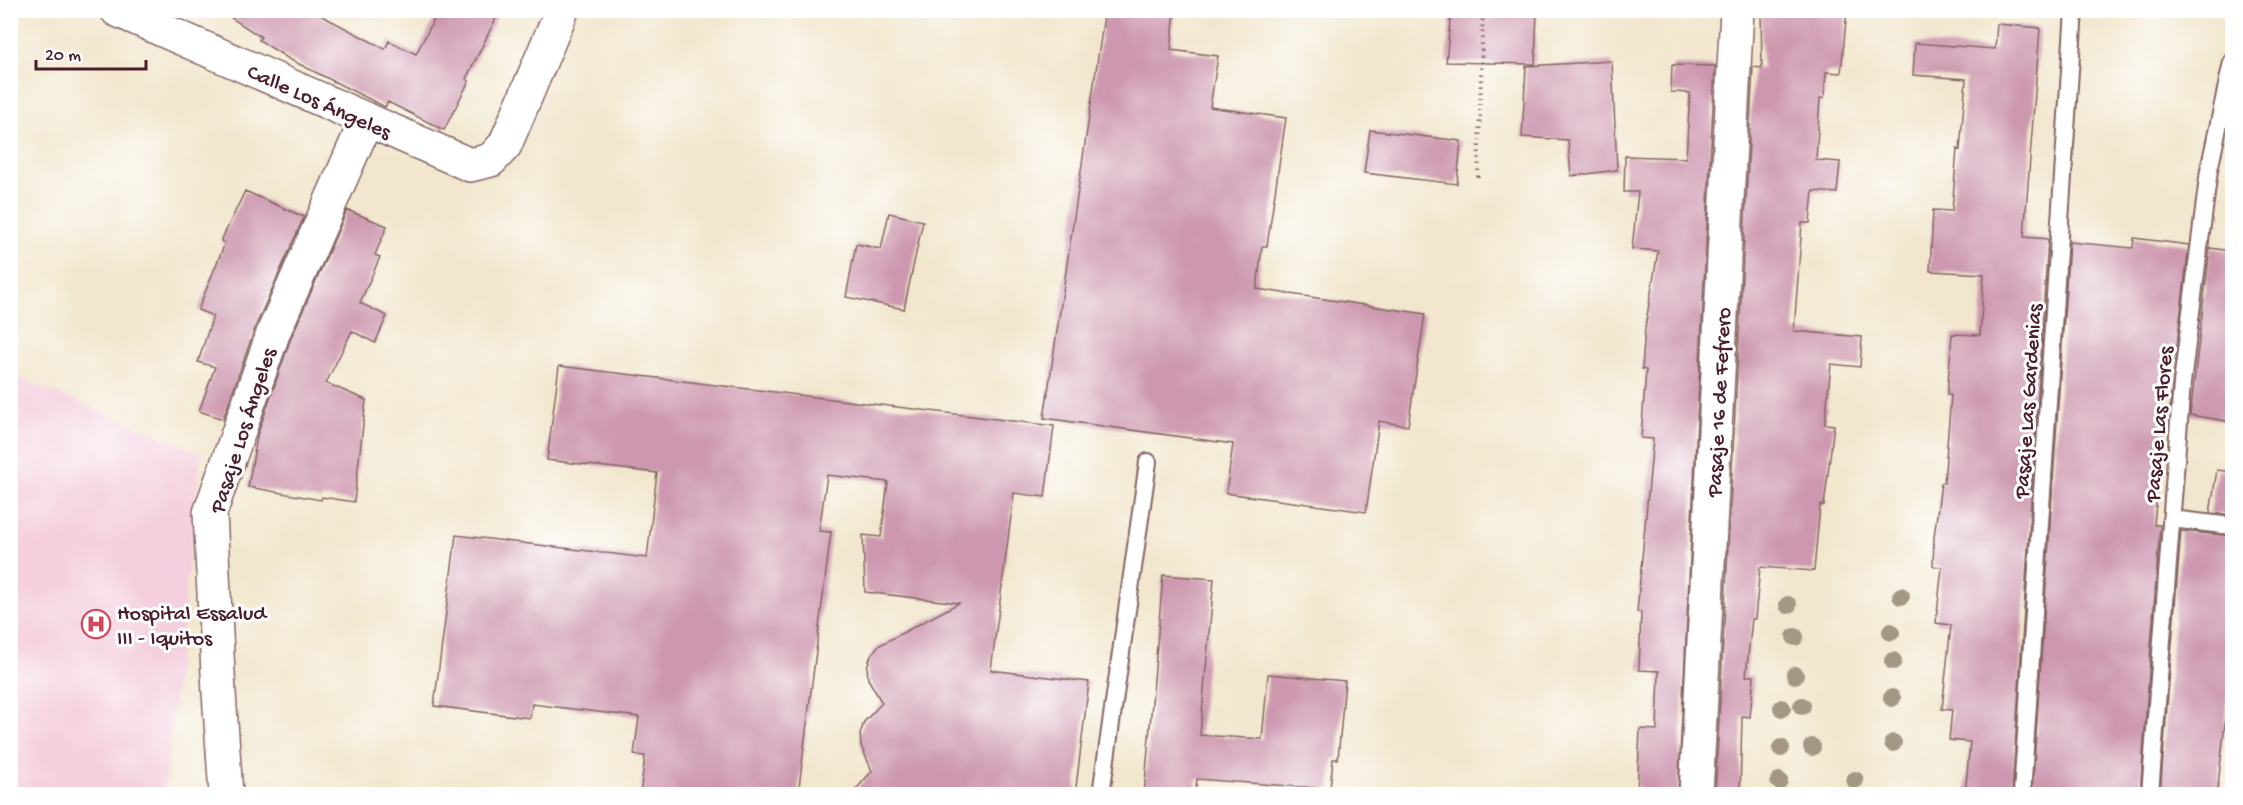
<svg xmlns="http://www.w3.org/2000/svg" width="2243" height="805" font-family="'Gochi Hand',sans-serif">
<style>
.built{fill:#f4cfde}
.building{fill:#cd98af}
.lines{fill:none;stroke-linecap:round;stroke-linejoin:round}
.service-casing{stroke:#856564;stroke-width:20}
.minor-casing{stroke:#856564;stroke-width:36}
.path{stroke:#856564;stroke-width:4;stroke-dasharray:1.5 4.5;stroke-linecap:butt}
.service{stroke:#fff;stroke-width:16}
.minor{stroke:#fff;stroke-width:33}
.tree{fill:#a49885}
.labels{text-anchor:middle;stroke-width:6;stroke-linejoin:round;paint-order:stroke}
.street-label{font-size:22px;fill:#4a1f2b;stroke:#fff}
.poi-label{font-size:22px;fill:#4a1f2b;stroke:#fff;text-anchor:start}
</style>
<rect width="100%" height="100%" fill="#fff"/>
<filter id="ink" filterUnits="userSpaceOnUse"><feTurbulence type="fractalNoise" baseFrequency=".0167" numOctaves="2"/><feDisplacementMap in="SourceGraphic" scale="12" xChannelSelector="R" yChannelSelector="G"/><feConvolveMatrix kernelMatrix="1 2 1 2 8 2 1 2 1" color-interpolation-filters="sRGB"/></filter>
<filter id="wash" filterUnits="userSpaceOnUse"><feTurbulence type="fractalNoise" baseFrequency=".008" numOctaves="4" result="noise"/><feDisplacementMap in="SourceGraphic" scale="24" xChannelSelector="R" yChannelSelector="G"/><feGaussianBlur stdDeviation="1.35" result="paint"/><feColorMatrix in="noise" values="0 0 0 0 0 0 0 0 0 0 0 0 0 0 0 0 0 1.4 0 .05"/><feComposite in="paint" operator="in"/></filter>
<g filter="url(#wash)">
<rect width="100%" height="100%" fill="#f2e7ce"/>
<path class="built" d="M10,374L201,453L164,794H11Z"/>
<g id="blocks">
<path class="building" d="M219,10H311L385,49L389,41L416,54L439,10H500L466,79L469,81L444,130L388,102L385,107L289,59L259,40L261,37Z
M1105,10H1175L1171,50L1218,56L1210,107L1286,118L1267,246H1262L1257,289L1425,314L1408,426L1379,421L1366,512L1226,493L1233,444L1044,418Z
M1451,10H1537L1535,64L1446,62Z
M1761,10H1847L1841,73L1826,72L1824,98H1820L1816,160L1840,162L1837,193L1813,191L1810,223H1802L1794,331L1862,337L1860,367L1831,364L1825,424L1834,425L1824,506L1820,505L1814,571L1760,567L1755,619H1752L1746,676H1754L1750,717L1742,716L1740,795H1715L1753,67L1762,68Z
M1997,24L2040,28L2024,237L2048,239L2012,795H1965L1970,742L1949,740L1952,710L1942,709L1951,625L1936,623L1942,567L1933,566L1934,537L1941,483H1944L1951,395H1947L1952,334L1980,335L1984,274L1930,271L1933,210L1952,211L1957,149L1960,150L1966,79L1913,75L1915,43L1995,49Z
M1612,61L1617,170L1571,176L1568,140L1522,137L1526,66Z
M1672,65L1715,66L1678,795H1637L1640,729L1657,730L1659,671L1639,670L1641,612H1637L1653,439L1641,438L1646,370L1642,369L1645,328L1658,251L1632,249L1638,192H1624L1625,156L1686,158L1690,93L1671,92Z
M1370,130L1461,141L1457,184L1364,173Z
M245,191L304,217L256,325L223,419L199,411L215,367L198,362L213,316L198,310L225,243L221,241Z
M347,210L387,226L375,255L380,257L360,303L387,316L375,343L352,331L326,383L366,400L354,502L322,497L321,500L248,487L257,436L291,338Z
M889,213L923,221L904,309L846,297L856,244L881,249Z
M2134,238L2189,245L2169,411H2165L2162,442L2154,525H2160L2140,795H2032L2069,242L2133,248Z
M2210,248L2232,251V422L2190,415Z
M559,366L1054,426L1045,497L1014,493L991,670L1089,682L1075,795H851L872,771L861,746L860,734L864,722L882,703L868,679L867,667L871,655L878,646L959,603L865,592L863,535L881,537L888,482L827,475L819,531L831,532L798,795H640L645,756L634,755L639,717L532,704L530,718L434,706L456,535L647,558L657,473L547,460Z
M2217,470L2232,472V515L2210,513Z
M2181,531L2232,536V679L2230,678L2217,795H2160Z
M1163,575L1214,579L1200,735L1262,739L1268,674L1345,681L1338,759H1333L1330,789L1197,779L1195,795H1144Z"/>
</g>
</g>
<g filter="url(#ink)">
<use href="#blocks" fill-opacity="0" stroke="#856564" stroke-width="1.5"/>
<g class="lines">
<g class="service-casing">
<path id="service" d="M2171,519L2232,526
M1101,794L1148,462
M2022,794L2074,10
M2150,794L2182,383L2209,170L2232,62"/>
</g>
<g class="minor-casing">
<path id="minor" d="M117,10L470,165L491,160L505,145L562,10
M226,794L219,693L210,513L274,331L366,121
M1696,794L1737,10"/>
</g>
<path class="path" d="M1478,177L1483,10"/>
<use href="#service" class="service"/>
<use href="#minor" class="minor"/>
</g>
<g class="tree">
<circle cx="1901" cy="596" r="9"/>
<circle cx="1788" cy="605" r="9"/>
<circle cx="1891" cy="632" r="9"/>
<circle cx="1795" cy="637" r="9"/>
<circle cx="1893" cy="661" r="9"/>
<circle cx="1795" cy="675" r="9"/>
<circle cx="1892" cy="698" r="9"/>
<circle cx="1802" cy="706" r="9"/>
<circle cx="1782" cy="708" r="9"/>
<circle cx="1893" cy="743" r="9"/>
<circle cx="1812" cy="747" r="9"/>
<circle cx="1781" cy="748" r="9"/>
<circle cx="1855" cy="780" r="9"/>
<circle cx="1779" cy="781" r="9"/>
</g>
</g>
<defs>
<g id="hospital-ring" transform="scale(1.5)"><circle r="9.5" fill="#fff" stroke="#d1495b" stroke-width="1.5"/><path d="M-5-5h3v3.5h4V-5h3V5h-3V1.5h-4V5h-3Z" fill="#d1495b"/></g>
</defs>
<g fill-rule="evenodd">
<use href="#hospital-ring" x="96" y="624"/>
</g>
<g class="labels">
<g class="street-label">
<text transform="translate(320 100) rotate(24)" y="8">Calle Los Ángeles</text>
<text transform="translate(2026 401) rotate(-86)" y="8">Pasaje Las Gardenias</text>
<text transform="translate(1717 402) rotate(-87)" y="8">Pasaje 16 de Fefrero</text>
<text transform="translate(2157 424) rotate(-85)" y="8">Pasaje Las Flores</text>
<text transform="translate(241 430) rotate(-72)" y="8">Pasaje Los Ángeles</text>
</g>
<g class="poi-label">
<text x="117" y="619">Hospital Essalud<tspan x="117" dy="25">III - Iquitos</tspan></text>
</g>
</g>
<rect width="2243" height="805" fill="none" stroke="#fff" stroke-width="36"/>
<path d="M36 60v9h110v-9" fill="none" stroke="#4a1f2b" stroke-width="3"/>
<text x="45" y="60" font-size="18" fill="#4a1f2b" stroke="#ffffff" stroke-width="4.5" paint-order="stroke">20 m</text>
</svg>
